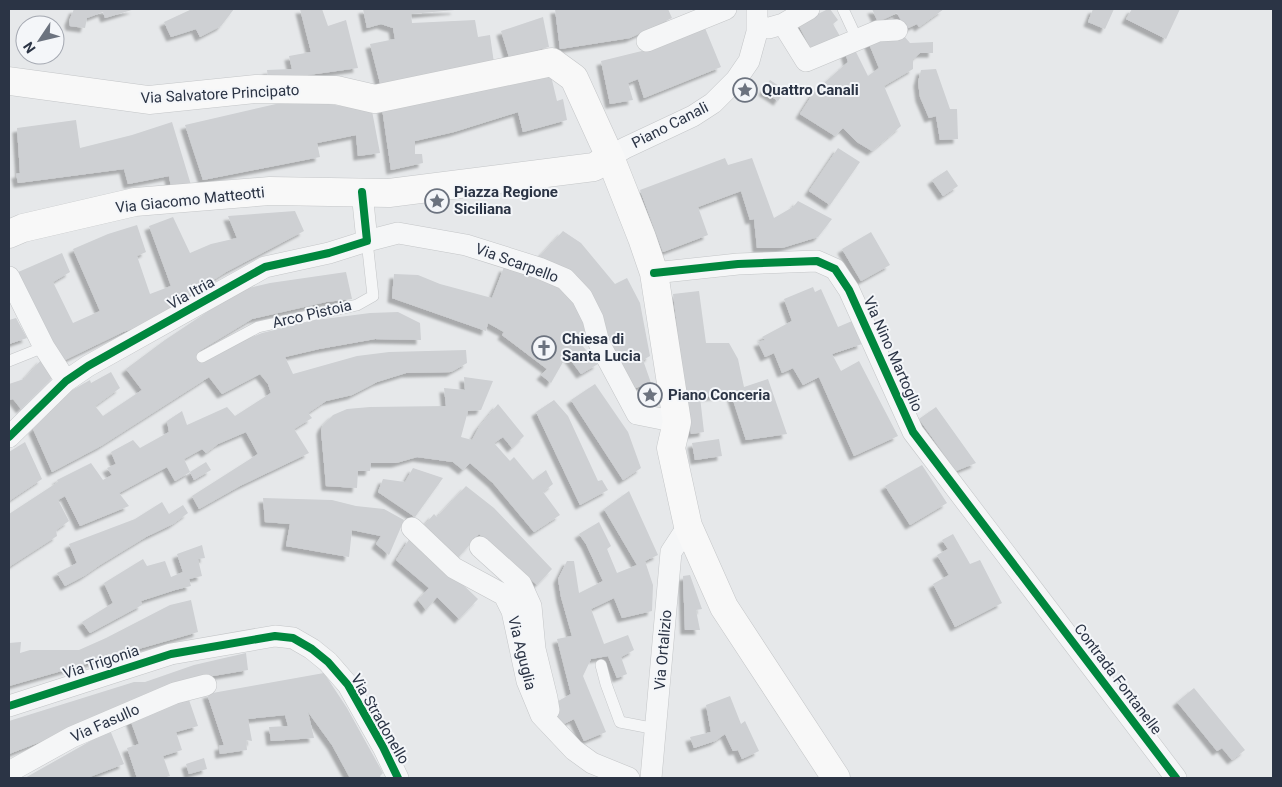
<svg xmlns="http://www.w3.org/2000/svg" width="1282" height="787" font-family="Roboto,sans-serif">
<style>
.building{fill:#ced0d3;filter:url(#shadow)}
.lines{fill:none;stroke-linecap:round;stroke-linejoin:round}
.service-casing{stroke:#c4c6c8;stroke-width:12}
.minor-casing{stroke:#c4c6c8;stroke-width:22}
.secondary-casing{stroke:#c4c6c8;stroke-width:29}
.service{stroke:#f5f6f7;stroke-width:11}
.minor{stroke:#f5f6f7;stroke-width:21}
.secondary{stroke:#f8f8f8;stroke-width:28}
.cycleway-casing{stroke:#f4f6f9;stroke-width:11}
.cycleway{stroke:#00873e;stroke-width:8}
.labels{text-anchor:middle;stroke-width:4;stroke-linejoin:round;paint-order:stroke}
.poi-label{font-size:15px;font-weight:bold;fill:#2b3445;stroke:#f4f6f9;text-anchor:start}
.street-label{font-size:15px;fill:#2b3445;stroke:#f4f6f9}
</style>
<defs>
<filter id="shadow"><feDropShadow dx="-4.5" dy="4.5" stdDeviation="1" flood-color="#0004"/></filter>
</defs>
<rect width="100%" height="100%" fill="#e6e8ea"/>
<path class="building" d="M74,9H135L105,18L103,12L87,18L85,28L70,26L69,21Z
M192,9H234L221,26L200,37L196,29L171,37L164,22Z
M300,9H322L328,26L346,20L358,68L294,77L268,78L267,70L292,69L289,56L311,52Z
M363,9H455V10L411,14L412,23L475,20L478,37L490,35L494,63L381,87L370,44L395,39L393,28L381,24L367,28Z
M555,9H668L672,18L630,38L560,49Z
M828,9H830L838,20L833,24L841,38L812,51L798,24Z
M872,9H944L919,27L917,24L906,29L897,13L878,22Z
M1093,9H1114L1105,29L1088,22Z
M1132,9H1180L1166,39L1126,19Z
M543,17L549,47L509,57L501,31Z
M705,28L721,67L644,98L638,79L628,83L633,100L610,104L601,61L650,49Z
M904,36L910,43L933,42V53H920L913,59V69L884,86L901,126L872,151L857,142L843,128L835,136L800,114L814,92L848,62L845,52L854,48L868,76L879,68L867,39Z
M936,69L950,109H957L958,139L940,140L936,116L929,118L920,97L918,82L921,70Z
M551,76L557,101L563,99L567,120L523,132L518,112L454,132L415,141V154H422L423,163L391,170L382,108Z
M770,80L785,90L778,101L763,91Z
M298,99L372,111L380,153L358,156L356,135L317,143L320,157L203,180L185,125Z
M76,120L80,148L132,135L172,122L191,185L171,187L169,176L128,184L124,169L18,183L16,174L20,173L17,128Z
M838,148L860,162L830,205L809,191Z
M725,158L728,165L752,158L774,218L793,207L798,201L832,219L818,237L782,248H757L754,219L750,220L741,191L698,207L708,235L663,252L640,190Z
M947,170L958,186L943,196L932,180Z
M295,211L304,231L226,272L141,326L123,332L61,362L16,273L62,253L70,272L53,282L73,323L100,311L73,249L108,234L137,225L146,252L137,256L150,294L171,286L149,226L173,217L190,253L211,244L237,238L228,216Z
M563,231L581,243L615,284L627,278L640,303L650,356L643,360L651,383L629,390L577,280L539,257Z
M871,232L890,265L861,281L842,249Z
M504,267L562,288L575,302L590,327L574,336L598,364L581,374L567,355L551,383L541,375L547,369L502,335L504,332L488,323L486,331L392,298L394,274L418,275L440,284L492,298Z
M346,272L352,299L326,302L252,319L199,351L202,357L262,333L316,320L370,313L398,312L420,323L421,340L375,339L319,349L285,357L293,374L357,356L389,352L466,350L467,363L451,372L406,373L377,382L352,395L326,401L308,413L312,418L294,429L309,453L240,486L199,509L192,496L258,454L246,432L218,444L206,453L202,449L184,459L190,472L175,481L167,467L119,493L129,506L80,526L65,496L58,500L69,521L56,530L57,536L9,567V514L58,482L57,480L91,463L103,480L112,475L107,468L116,464L111,452L133,440L140,448L169,432L167,421L182,411L187,425L227,407L235,416L271,393L268,384L260,374L222,394L209,377L101,446L52,472L33,429L51,411L52,406L61,401L60,397L90,380L91,383L111,372L120,388L95,406L103,416L142,390L126,369L165,340L240,290L270,283Z
M813,287L815,292L821,289L838,327L852,321L862,344L832,354L841,371L859,361L898,436L854,456L819,377L803,385L793,368L782,373L774,353L765,357L758,342L765,340L762,337L792,321L784,299Z
M699,291L706,343H729L738,359L744,387L768,379L787,434L746,440L731,394L700,397L704,432L691,434L673,294Z
M16,318L27,338L9,344V320Z
M42,359L55,375L21,409L13,399L9,400V384L24,379Z
M464,377L493,381L481,410L468,411L461,437L472,440L479,427L498,404L524,436L512,448L503,437L494,443L510,461L514,457L533,480L546,470L553,484L543,492L560,515L534,532L493,483L470,463L463,470L453,462L417,457L396,463H371L370,471H358L357,488L326,486L321,430L323,425L333,415L347,409L370,407L446,406L444,388L465,390Z
M595,384L628,432L641,468L623,480L571,400Z
M554,400L568,416L598,481L602,480L608,490L580,505L536,412Z
M936,407L976,463L956,471L919,419Z
M719,439L722,456L695,460L692,443Z
M25,442L42,479L9,501V452Z
M206,462L211,470L194,480L190,472Z
M922,465L947,503L910,525L885,486Z
M413,468L443,478L415,517L378,492L383,479L405,482Z
M466,486L494,508L552,569L537,585L479,534L456,560L421,529L434,514L437,517Z
M629,491L658,555L645,561L653,585L652,611L622,618L614,598L591,609L604,644L628,635L634,650L621,657L627,674L617,678L608,656L591,659L583,676L606,732L584,741L574,719L562,725L551,705L571,694L557,639L572,636L561,597L558,579L567,561H574L579,593L603,581L586,544L579,534L599,522L611,546L607,549L617,573L637,565L604,509Z
M263,498L332,500L356,506L384,509L404,520L389,555L376,544L381,536L352,530L349,557L286,546L290,524L265,522Z
M162,502L169,514L183,505L188,513L173,524L146,537L100,565L84,576L65,586L57,573L77,563L69,544L135,519Z
M953,534L970,564L980,560L1002,603L955,627L933,584L949,575L937,555L948,549L942,540Z
M410,538L459,581L478,599L459,619L437,597L426,610L418,600L429,588L396,560Z
M202,545L205,558L198,559L202,576L189,579L191,586L175,590L141,601L142,605L90,633L82,622L113,603L104,583L143,559L147,566L165,561L171,577L183,572L177,554Z
M690,575L702,609L696,610L700,630H685L683,576Z
M191,600L198,632L9,686V643L21,642L20,653L30,650H79L106,638L170,605Z
M246,653L248,670L207,677L9,754V721L134,682H145L194,665Z
M324,673L347,708L383,773L380,776L381,778H350L332,745L308,712L314,738L271,741L269,727L288,726L285,715L248,719L252,741L246,740L247,750L220,754L219,746L224,745L207,694Z
M1194,688L1245,750L1232,760L1222,748L1217,751L1177,702Z
M730,696L741,724L745,721L759,751L742,759L738,750L733,751L725,734L715,741L694,748L690,737L711,732L706,705Z
M188,697L198,726L176,732L182,750L163,756L170,776L163,778H137L127,748L139,744L130,719Z
M110,730L124,764L87,778H25Z
M204,758L207,769L189,774L186,764Z"/>
<g class="lines">
<g class="service-casing">
<path id="service" d="M843,9L857,39
M202,357L258,327L357,305L373,296L367,241
M9,361L44,347
M601,665L606,684L620,722L656,729"/>
</g>
<g class="minor-casing">
<path id="minor" d="M783,24L806,61L878,31L897,30
M769,28L783,24L809,9
M647,41L726,9
M610,157L625,148L693,116L713,103L736,80L749,61L757,32V9
M367,241L398,233L466,245L539,268L565,279L582,297L593,319L599,343L637,414L677,422
M654,273L738,264L817,261L835,269L849,290L913,432L1176,778
M9,277L44,347L66,381
M9,437L66,381L88,366L265,267L329,253L367,241L362,192
M412,528L454,568L504,595L512,611L527,681L541,715L574,750L592,763L629,778
M480,547L521,584L531,606L535,649L547,698L549,710
M9,706L171,654L275,636L293,638L312,649L328,662L348,685L383,747L398,778
M9,772L72,737L175,693L206,685
M651,778L671,552L688,526"/>
</g>
<g class="secondary-casing">
<path id="secondary" d="M9,81L149,100L256,89L336,90L375,99L552,62L574,78L610,157L642,238L654,273L677,422L671,448L688,526L724,607L836,778
M9,234L23,228L135,202L270,191L389,193L594,167L610,157"/>
</g>
<use href="#service" class="service"/>
<use href="#minor" class="minor"/>
<use href="#secondary" class="secondary"/>
<g class="cycleway-casing">
<path id="cycleway" d="M654,273L738,264L817,261L835,269L849,290L913,432L1176,778
M9,437L66,381L88,366L265,267L329,253L367,241L362,192
M9,706L171,654L275,636L293,638L312,649L328,662L348,685L383,747L398,778"/>
</g>
<use href="#cycleway" class="cycleway"/>
</g>
<defs>
<g id="sight-ring" transform="scale(1.25)"><circle r="9.5" fill="#f4f6f9" stroke="#6c737f" stroke-width="1.5"/><path d="M0-6L1.8-2.2L6-1.7L2.9 1.2L3.7 5.4L0 3.3L-3.7 5.4L-2.9 1.2L-6-1.7L-1.8-2.2Z" fill="#6c737f"/></g>
<g id="church-ring" transform="scale(1.25)"><circle r="9.5" fill="#f4f6f9" stroke="#6c737f" stroke-width="1.5"/><path d="M-1.2-6h2.4v3.5h3.3v2.4h-3.3V6h-2.4V-.1h-3.3v-2.4h3.3Z" fill="#6c737f"/></g>
</defs>
<g fill-rule="evenodd">
<use href="#sight-ring" x="745" y="90"/>
<use href="#sight-ring" x="437" y="201"/>
<use href="#church-ring" x="544" y="348"/>
<use href="#sight-ring" x="650" y="395"/>
</g>
<g class="labels">
<g class="poi-label">
<text x="762" y="95">Quattro Canali</text>
<text x="454" y="197">Piazza Regione<tspan x="454" dy="17">Siciliana</tspan></text>
<text x="562" y="344">Chiesa di<tspan x="562" dy="17">Santa Lucia</tspan></text>
<text x="668" y="400">Piano Conceria</text>
</g>
<g class="street-label">
<text transform="translate(220 94) rotate(-3)" y="5">Via Salvatore Principato</text>
<text transform="translate(670 125) rotate(-27)" y="5">Piano Canali</text>
<text transform="translate(190 200) rotate(-6)" y="5">Via Giacomo Matteotti</text>
<text transform="translate(517 263) rotate(20)" y="5">Via Scarpello</text>
<text transform="translate(191 293) rotate(-29)" y="5">Via Itria</text>
<text transform="translate(312 314) rotate(-13)" y="5">Arco Pistoia</text>
<text transform="translate(893 354) rotate(66)" y="5">Via Nino Martoglio</text>
<text transform="translate(663 650) rotate(-85)" y="5">Via Ortalizio</text>
<text transform="translate(522 653) rotate(76)" y="5">Via Aguglia</text>
<text transform="translate(101 662) rotate(-18)" y="5">Via Trigonia</text>
<text transform="translate(1118 679) rotate(53)" y="5">Contrada Fontanelle</text>
<text transform="translate(380 719) rotate(60)" y="5">Via Stradonello</text>
<text transform="translate(105 723) rotate(-24)" y="5">Via Fasullo</text>
</g>
</g>
<rect width="1282" height="787" fill="none" stroke="#2b3445" stroke-width="20"/>
<g transform="translate(40 40) rotate(235)"><circle r="24" fill="#f4f6f9" stroke="#a4a8b1"/>
<path d="M0-4L9 19L0 12L-9 19Z" fill="#6c737f"/>
<text y="-8" font-size="14" font-weight="bold" text-anchor="middle" fill="#2b3445">N</text>
</g>
</svg>
